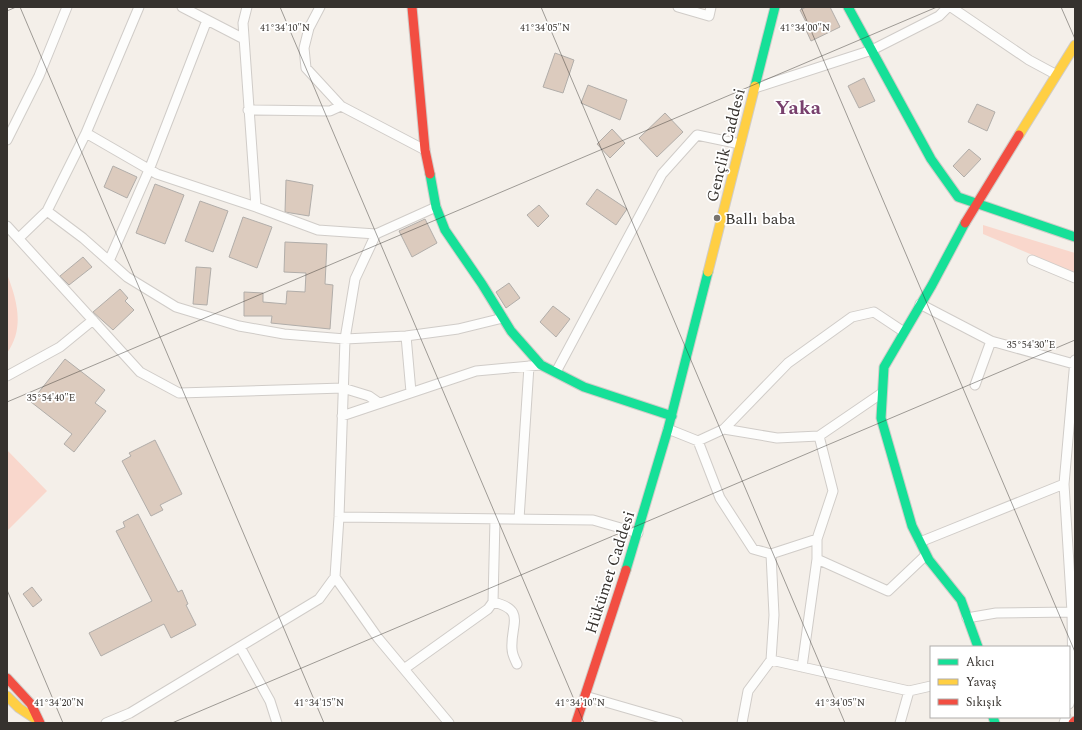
<svg xmlns="http://www.w3.org/2000/svg" width="1082" height="730" font-family="Spectral,serif">
<style>
.green{fill:#f9d7cc}
.building{fill:#dccbbe;stroke:#b1ada9}
.lines{fill:none;stroke-linecap:round;stroke-linejoin:round}
.street-casing{stroke:#d0ccc8;stroke-width:11}
.fast-casing{stroke:#d0ccc8;stroke-width:11}
.slow-casing{stroke:#d0ccc8;stroke-width:11}
.jam-casing{stroke:#d0ccc8;stroke-width:11}
.street{stroke:#fdfdfc;stroke-width:9}
.fast{stroke:#16e098;stroke-width:9}
.slow{stroke:#ffcf43;stroke-width:9}
.jam{stroke:#f24e42;stroke-width:9}
.ticks{fill:none;stroke:#36322e;stroke-width:1;stroke-opacity:0.45}
.poi-dot{fill:#78746f;stroke:#fff;stroke-width:1.5}
.labels{text-anchor:middle;stroke-width:3.5;stroke-linejoin:round;paint-order:stroke}
.street-label{font-size:16px;fill:#36322e;stroke:#fff}
.poi-label{font-size:16px;fill:#36322e;stroke:#fff;text-anchor:start}
.district-label{font-size:20px;font-weight:bold;fill:#78406d;stroke:#fff}
.ticks-label{font-size:10px;text-anchor:middle;fill:#36322e;stroke:#fff;stroke-width:3.5;stroke-linejoin:round;paint-order:stroke}
</style>
<rect width="100%" height="100%" fill="#f4efe9"/>
<path class="green" d="M983,225L1075,253V273L983,234Z
M7,274C17,300 25,328 7,353Z
M7,450L47,491L7,531Z"/>
<path class="building" d="M806,7H830L840,27L811,41L806,30L809,28L800,10Z
M555,53L574,60L563,93L543,87Z
M864,78L875,101L859,108L848,86Z
M588,85L627,100L620,120L581,103Z
M977,104L995,112L987,131L968,122Z
M665,113L683,132L657,157L639,138Z
M612,129L625,143L610,158L597,144Z
M969,149L981,159L964,177L953,166Z
M113,166L137,177L127,198L104,187Z
M286,180L313,185L309,216L285,212Z
M155,184L184,195L165,244L136,233Z
M597,189L627,209L616,225L586,204Z
M200,201L228,211L213,252L185,241Z
M539,205L549,216L538,227L527,215Z
M243,217L272,227L257,268L229,257Z
M425,219L437,243L412,257L399,231Z
M285,242L327,244L325,284L333,285L330,329L271,323L272,316H244V292L263,293V302L286,304L287,291L305,292L306,273L284,272Z
M83,257L92,267L69,285L60,276Z
M196,267L211,268L207,305L193,304Z
M509,283L520,298L506,308L496,292Z
M120,289L128,298L125,301L134,310L113,330L93,312Z
M553,306L570,319L556,337L540,322Z
M65,359L105,390L95,403L106,411L74,452L64,444L72,434L31,402Z
M155,440L182,494L160,505L163,510L151,516L122,461L131,456L129,453Z
M138,514L178,592L182,590L188,604L186,605L196,625L171,638L164,624L101,656L89,633L152,601L116,531L125,527L123,522Z
M32,587L42,600L33,607L23,594Z"/>
<g class="lines">
<g class="street-casing">
<path id="street" d="M182,7L244,39
M247,7L243,23L256,207
M320,7L309,28L304,48L306,68L341,106L425,150
M678,7L709,16L711,7
M951,7L1029,60L1055,74
M755,88L872,50L939,16L948,7
M248,110L330,111L341,106
M86,133L157,174L256,207L318,230L376,234
M7,140L39,76L67,7
M47,211L86,133L139,7
M7,226L140,372L179,393L343,388L369,396L379,403
M19,238L47,211L83,238L127,277L176,307L239,326L284,334L345,339L406,336L458,329L503,318
M1032,260L1075,278
M109,261L149,170L207,20
M920,304L991,341L1074,364
M406,336L411,392
M556,372L662,174L697,135L740,144
M7,376L60,347L93,320
M975,385L991,341
M342,416L476,371L541,365
M668,429L698,441L724,429L777,438L819,436L882,393
M724,429L788,363L852,317L874,312L904,332
M698,441L720,498L753,549L771,554L817,539
M339,517L593,520L638,533
M519,519L529,366
M920,542L1064,484
M817,559L888,591L926,555
M335,577L378,638L449,723
M493,602C527,610 510,625 512,649C512,654 515,660 517,664
M967,618L996,613L1072,612
M240,647L270,701L277,723
M771,660L909,691L931,686
M802,667L817,559V539L833,491L819,436
M404,669L488,609L493,602L495,519
M585,696L678,723
M1069,704L1073,690L1072,612L1064,484L1075,360
M106,723L130,713L319,599L335,577L339,517L345,339L355,279L376,234L436,207
M742,723L748,691L771,660L774,615L771,554
M900,723L909,691
M1064,723L1066,717"/>
</g>
<g class="fast-casing">
<path id="fast" d="M848,7L931,159L958,197L1075,237
M755,86L775,7
M430,174L436,207L445,230L482,284L511,331L541,365L584,387L672,416
M965,223L932,285L884,367L881,418L912,526L929,560L961,600L978,647
M626,570L668,429L708,272
M993,717L995,723"/>
</g>
<g class="slow-casing">
<path id="slow" d="M1019,135L1075,45
M708,272L755,86
M7,696L19,708L37,720"/>
</g>
<g class="jam-casing">
<path id="jam" d="M412,7L425,150L430,174
M965,223L1019,135
M7,678L31,704L40,723
M576,723L626,570
M1073,723L1075,721"/>
</g>
<use href="#street" class="street"/>
<use href="#fast" class="fast"/>
<use href="#slow" class="slow"/>
<use href="#jam" class="jam"/>
</g>
<path class="ticks" d="M20,7L324,723M280,7L584,723M541,7L845,723M801,7L1075,652M1061,7L1075,39M7,11L16,7M7,402L937,7M7,590L63,723M172,723L1075,340"/>
<circle class="poi-dot" cx="717" cy="218" r="4"/>
<g class="labels">
<g class="street-label">
<text transform="translate(725 145) rotate(-76)" y="6">Gençlik Caddesi</text>
<text transform="translate(609 572) rotate(-72)" y="6">Hükümet Caddesi</text>
</g>
<g class="poi-label">
<text x="725" y="224">Ballı baba</text>
</g>
<g class="district-label">
<text x="798" y="114">Yaka</text>
</g>
</g>
<g class="ticks-label">
<text x="285" y="31">41°34'10"N</text>
<text x="545" y="31">41°34'05"N</text>
<text x="805" y="31">41°34'00"N</text>
<text x="1031" y="348">35°54'30"E</text>
<text x="51" y="401">35°54'40"E</text>
<text x="59" y="706">41°34'20"N</text>
<text x="319" y="706">41°34'15"N</text>
<text x="580" y="706">41°34'10"N</text>
<text x="840" y="706">41°34'05"N</text>
</g>
<rect width="1082" height="730" fill="none" stroke="#36322e" stroke-width="16"/>
<rect x="930" y="646" width="140" height="72" fill="#ffffff" stroke="#afadab"/>
<rect x="938" y="659" width="20" height="6" fill="#16e098" stroke="#afadab"/>
<text x="966" y="666" font-size="12" fill="#36322e">Akıcı</text>
<rect x="938" y="679" width="20" height="6" fill="#ffcf43" stroke="#afadab"/>
<text x="966" y="686" font-size="12" fill="#36322e">Yavaş</text>
<rect x="938" y="699" width="20" height="6" fill="#f24e42" stroke="#afadab"/>
<text x="966" y="706" font-size="12" fill="#36322e">Sıkışık</text>
</svg>
